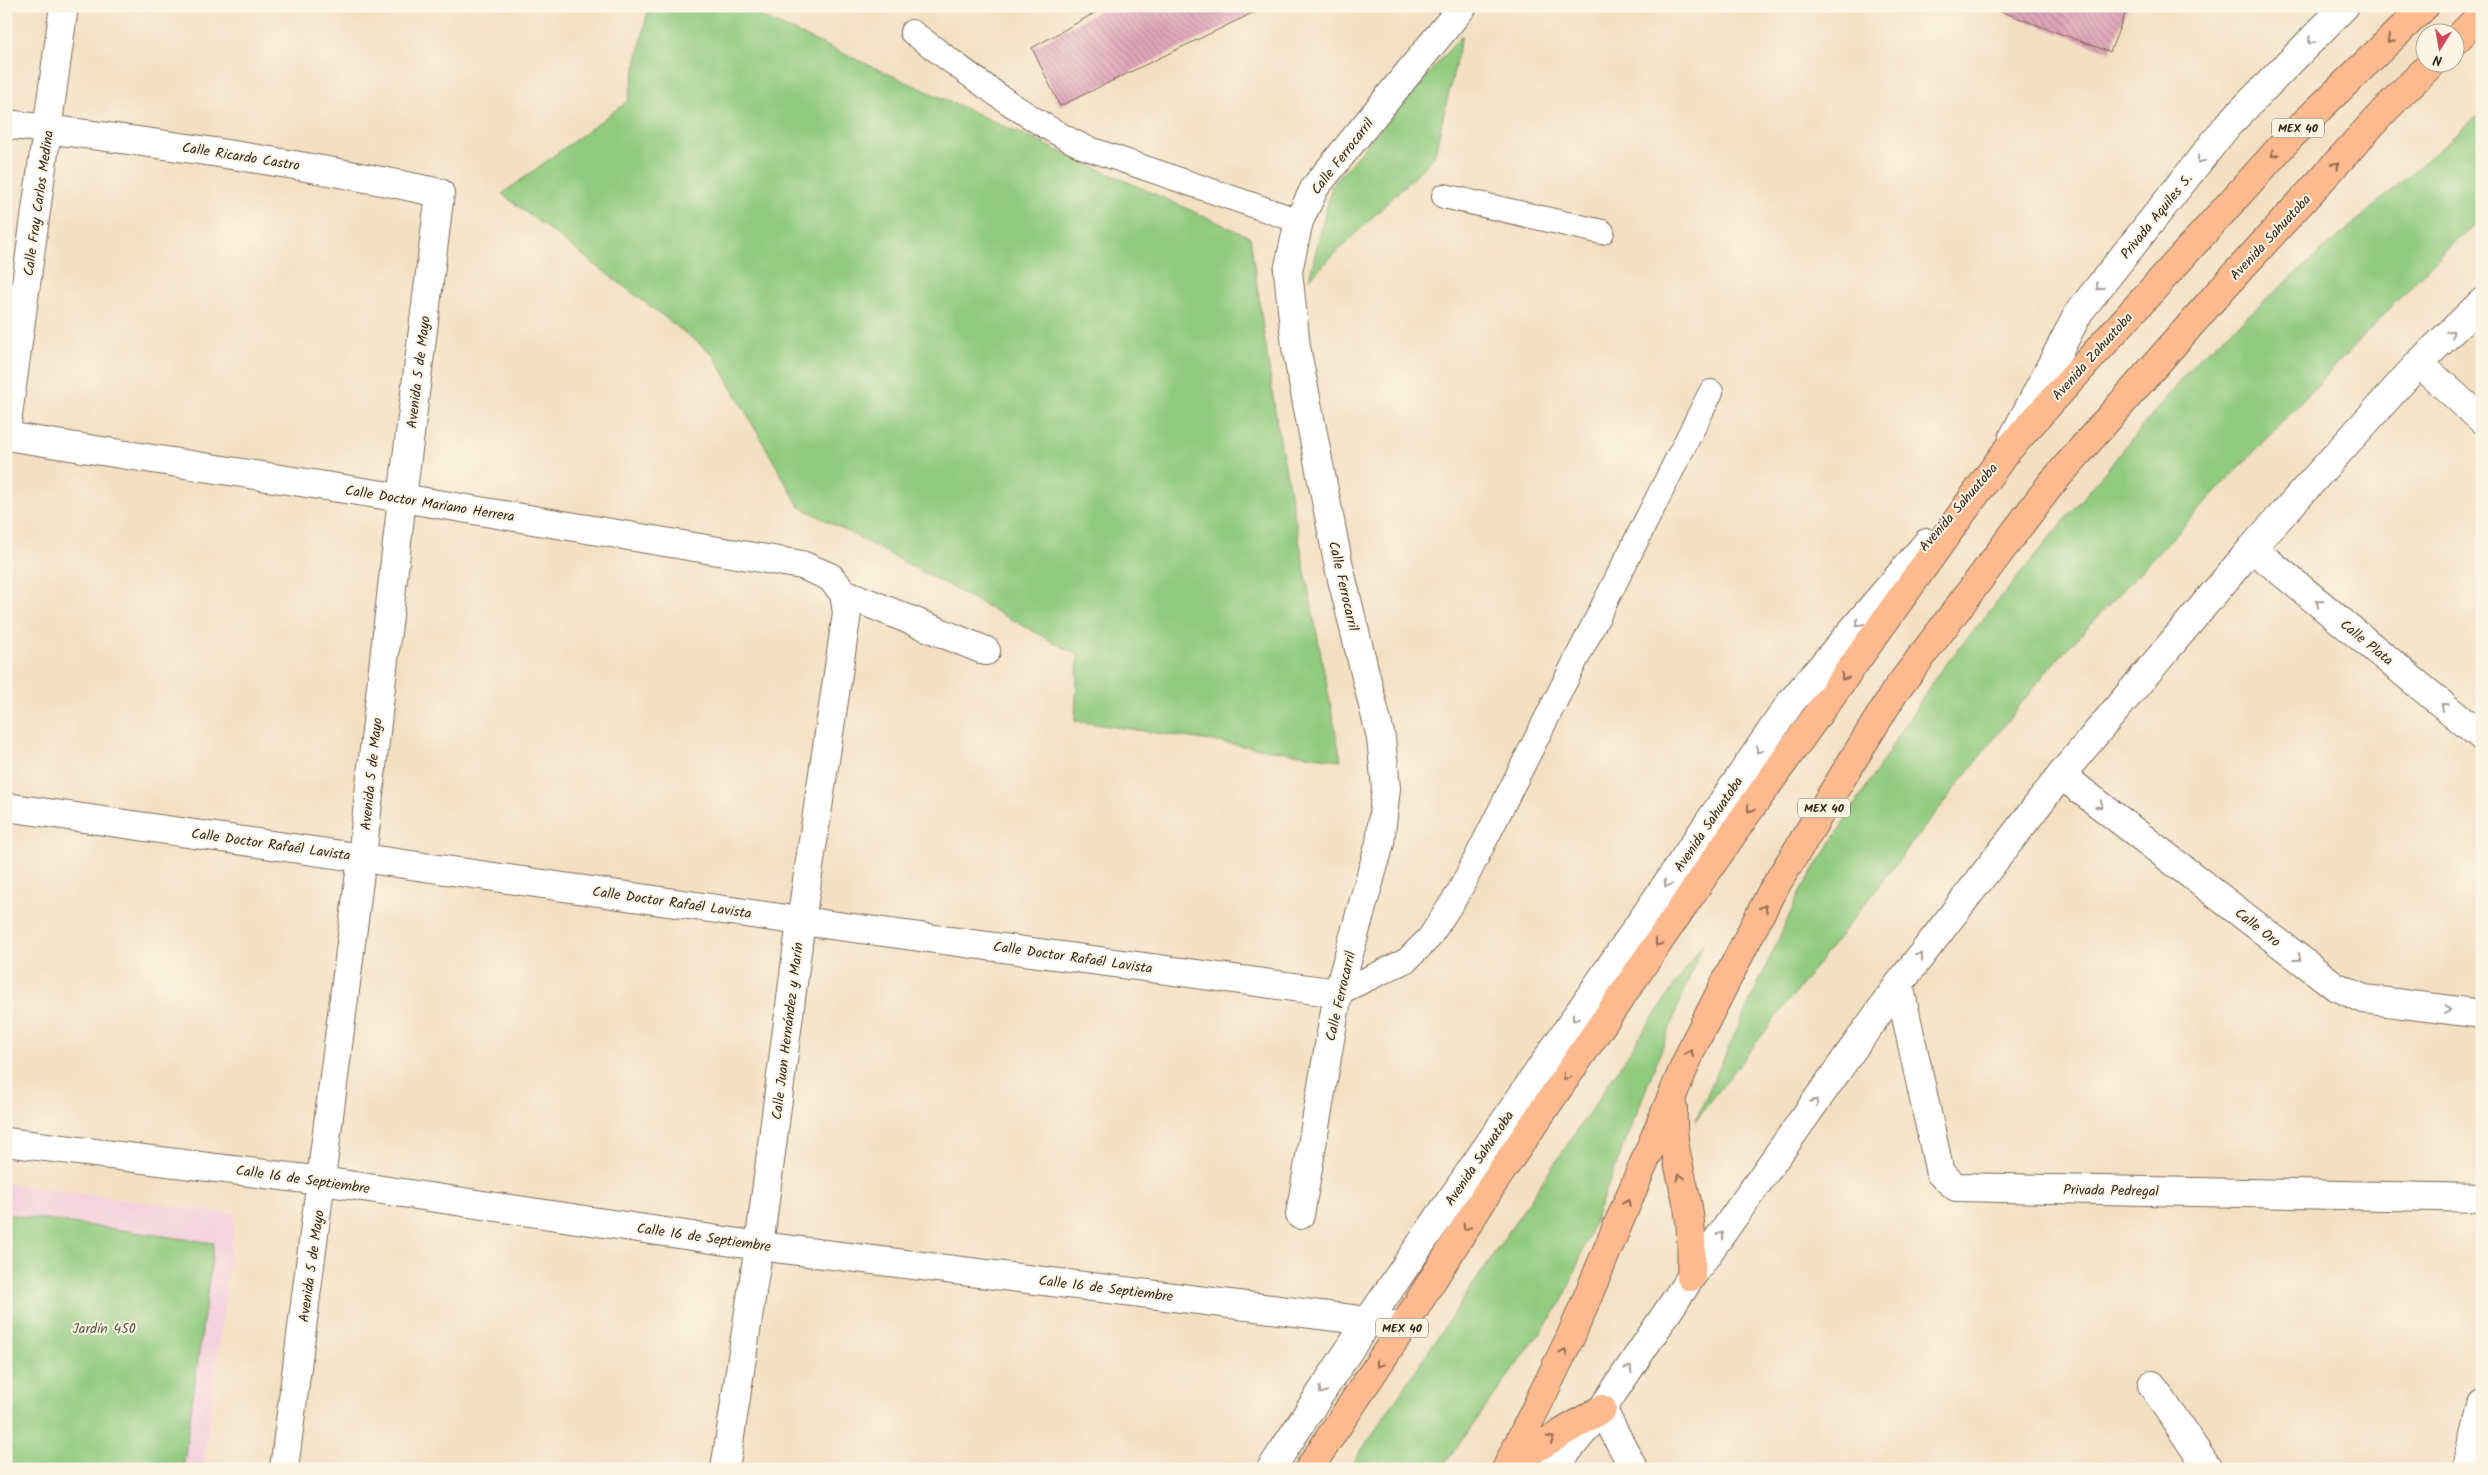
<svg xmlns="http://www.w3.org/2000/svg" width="2488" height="1475" font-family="Kalam,sans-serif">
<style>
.built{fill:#f4cfde}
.green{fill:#90ca7f;stroke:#667a4e}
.building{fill:url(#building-back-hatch)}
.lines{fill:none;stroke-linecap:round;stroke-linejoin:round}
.service-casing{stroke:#7b6a58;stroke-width:26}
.minor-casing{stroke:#7b6a58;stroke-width:30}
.tertiary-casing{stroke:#7b6a58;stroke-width:30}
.primary-casing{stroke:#7b6a58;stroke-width:30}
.service{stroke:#fff;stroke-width:24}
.minor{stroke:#fff;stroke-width:28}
.tertiary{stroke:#fff;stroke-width:28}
.primary{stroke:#fcba8e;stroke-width:28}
.oneway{stroke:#926b50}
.oneway2{stroke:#a79f9a}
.labels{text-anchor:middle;stroke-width:4;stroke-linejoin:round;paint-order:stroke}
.shield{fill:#fcf5e5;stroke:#75675a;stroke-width:1}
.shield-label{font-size:12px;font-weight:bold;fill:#3b2a1e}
.street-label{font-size:14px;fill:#3b2a1e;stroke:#fcf5e5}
.park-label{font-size:14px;fill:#545a3b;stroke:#fcf5e5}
</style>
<defs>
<pattern id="building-back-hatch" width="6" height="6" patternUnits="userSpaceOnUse" patternTransform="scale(1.25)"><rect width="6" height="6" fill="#e0a5ba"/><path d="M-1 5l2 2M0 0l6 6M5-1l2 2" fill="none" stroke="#b78797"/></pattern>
</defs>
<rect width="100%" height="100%" fill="#fcf5e5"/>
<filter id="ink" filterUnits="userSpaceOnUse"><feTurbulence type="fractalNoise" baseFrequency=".02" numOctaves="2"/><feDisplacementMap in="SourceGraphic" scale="10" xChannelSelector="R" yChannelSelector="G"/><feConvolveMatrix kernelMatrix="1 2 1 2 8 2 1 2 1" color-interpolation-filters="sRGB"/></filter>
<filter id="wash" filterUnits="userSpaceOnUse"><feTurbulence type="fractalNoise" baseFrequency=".0096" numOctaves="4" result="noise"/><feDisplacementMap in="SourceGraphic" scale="20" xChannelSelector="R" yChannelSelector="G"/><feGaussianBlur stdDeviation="1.12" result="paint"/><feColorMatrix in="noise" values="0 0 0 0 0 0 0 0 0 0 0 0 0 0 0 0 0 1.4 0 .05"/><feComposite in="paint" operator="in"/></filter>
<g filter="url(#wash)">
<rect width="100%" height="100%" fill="#f3e0c3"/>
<path class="built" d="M6,1184L235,1214L203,1469H6Z"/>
<path class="green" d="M649,6H738L1250,237L1277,424L1341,760L1075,721L1078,655L799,506L713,354L502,194L628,101Z
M1462,35L1434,157L1309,279L1332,185Z
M2482,112V220L2451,244L2049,668L1695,1121L1800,892L1937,675L2198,359Z
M1703,943L1563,1301L1441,1469H1349Z
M6,1214L214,1243L183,1469H6Z"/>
<g id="blocks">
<path class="building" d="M1107,6H1267L1060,106L1032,48Z
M1986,6H2128L2110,52Z"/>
</g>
</g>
<g filter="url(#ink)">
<use href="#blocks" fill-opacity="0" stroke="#7b6a58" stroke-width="1"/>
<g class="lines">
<g class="service-casing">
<path id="service" d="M912,32C968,73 1022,117 1084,147L1299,221
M1444,196L1602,232
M1338,993L1407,960L1429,938L1459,892L1711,392"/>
</g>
<g class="minor-casing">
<path id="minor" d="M6,124C152,142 296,162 440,193L402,498L362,857L284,1469
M2419,363L2482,420
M6,430L64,6
M6,436L402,498L802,565L830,577L844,593L986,651
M6,807L801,921L1338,993
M1899,984L1940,1173L1956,1187L2482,1198
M6,1142L322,1181L759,1246L1368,1321L1403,1327
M1300,1215L1338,993L1380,843L1386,788L1381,738L1339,567L1296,347L1288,271L1299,221L1315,187L1463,6
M2152,1385L2208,1469
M1602,1409L1634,1469
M725,1469L759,1246L801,921L847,613L844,593"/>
</g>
<g class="tertiary-casing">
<path id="tertiary" d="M2013,438L2079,312L2227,126L2345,6
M2252,548L2482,737
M2061,775L2335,986L2364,999L2482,1014
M1271,1469L1368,1321L1791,702L1927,543
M1553,1469L1602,1409L1691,1277L1899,984L2061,775L2252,548L2419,363L2482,302
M2467,1469L2482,1404"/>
</g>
<g class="primary-casing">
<path id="primary" d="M2456,40L2482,14
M1673,1108C1671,1147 1681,1170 1688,1207C1692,1230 1692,1253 1691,1277
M1509,1464L1602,1409
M1309,1469L1403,1327L1492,1185L1745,816L2005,453L2290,137L2425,6
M1506,1469L1571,1336L1694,1044L1771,893L1894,693L2051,484L2220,291L2385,110L2433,62"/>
</g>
<use href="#service" class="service"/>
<use href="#minor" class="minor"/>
<use href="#tertiary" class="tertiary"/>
<use href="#primary" class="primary"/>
</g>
<defs><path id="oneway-chevron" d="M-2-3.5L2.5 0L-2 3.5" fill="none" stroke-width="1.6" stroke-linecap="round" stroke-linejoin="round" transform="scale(1.25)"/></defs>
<g class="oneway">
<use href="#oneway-chevron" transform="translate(2390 40) rotate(137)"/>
<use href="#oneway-chevron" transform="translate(2274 154) rotate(132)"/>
<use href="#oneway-chevron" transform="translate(2336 165) rotate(-48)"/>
<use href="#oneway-chevron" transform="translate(1844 677) rotate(126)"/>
<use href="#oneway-chevron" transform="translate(1750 809) rotate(126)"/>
<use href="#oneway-chevron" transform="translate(1764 908) rotate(-63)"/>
<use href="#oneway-chevron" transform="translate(1658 943) rotate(124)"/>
<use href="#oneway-chevron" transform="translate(1690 1053) rotate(-67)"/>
<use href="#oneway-chevron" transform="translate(1566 1077) rotate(124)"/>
<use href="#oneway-chevron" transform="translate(1680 1177) rotate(-105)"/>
<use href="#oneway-chevron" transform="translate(1627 1203) rotate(-67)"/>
<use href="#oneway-chevron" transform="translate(1466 1227) rotate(122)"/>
<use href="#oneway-chevron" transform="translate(1564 1352) rotate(-65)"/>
<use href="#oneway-chevron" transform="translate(1379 1364) rotate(124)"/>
<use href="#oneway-chevron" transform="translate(1551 1439) rotate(-30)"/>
</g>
<g class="oneway2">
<use href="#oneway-chevron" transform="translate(2311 41) rotate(134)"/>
<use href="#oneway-chevron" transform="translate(2200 160) rotate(129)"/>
<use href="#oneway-chevron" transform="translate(2099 287) rotate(129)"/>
<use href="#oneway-chevron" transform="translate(2451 333) rotate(-45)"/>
<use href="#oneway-chevron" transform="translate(2319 603) rotate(-141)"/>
<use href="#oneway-chevron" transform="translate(1859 623) rotate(131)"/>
<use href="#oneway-chevron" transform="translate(2444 706) rotate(-141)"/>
<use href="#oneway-chevron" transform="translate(1759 750) rotate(124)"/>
<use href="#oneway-chevron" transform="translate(2100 805) rotate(38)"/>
<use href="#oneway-chevron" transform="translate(1667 884) rotate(124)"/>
<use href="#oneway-chevron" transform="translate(1920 956) rotate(-52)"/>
<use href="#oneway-chevron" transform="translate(2298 958) rotate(38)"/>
<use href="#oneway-chevron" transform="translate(2447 1010) rotate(6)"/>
<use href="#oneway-chevron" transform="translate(1575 1018) rotate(124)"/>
<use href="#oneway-chevron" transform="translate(1815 1102) rotate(-55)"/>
<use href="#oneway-chevron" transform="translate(1721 1235) rotate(-55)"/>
<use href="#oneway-chevron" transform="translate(1629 1369) rotate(-56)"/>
<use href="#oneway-chevron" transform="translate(1322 1391) rotate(123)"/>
</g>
</g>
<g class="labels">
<g class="shield">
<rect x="2272" y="118.5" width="52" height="19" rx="4"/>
<rect x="1798" y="798.5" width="52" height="19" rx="4"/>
<rect x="1376" y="1318.5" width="52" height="19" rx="4"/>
</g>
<g class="shield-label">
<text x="2298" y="132">MEX 40</text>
<text x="1824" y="812">MEX 40</text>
<text x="1402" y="1332">MEX 40</text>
</g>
<g class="street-label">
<text transform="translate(241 156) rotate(9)" y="5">Calle Ricardo Castro</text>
<text transform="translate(1342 156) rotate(-52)" y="5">Calle Ferrocarril</text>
<text transform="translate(38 203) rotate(-82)" y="5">Calle Fray Carlos Medina</text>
<text transform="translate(2156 216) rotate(-51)" y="5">Privada Aquiles S.</text>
<text transform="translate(2270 237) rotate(-47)" y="5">Avenida Sahuatoba</text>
<text transform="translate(2092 356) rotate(-48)" y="5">Avenida Zahuatoba</text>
<text transform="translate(418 372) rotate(-83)" y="5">Avenida 5 de Mayo</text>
<text transform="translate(430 503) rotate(9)" y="5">Calle Doctor Mariano Herrera</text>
<text transform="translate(1958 507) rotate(-49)" y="5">Avenida Sahuatoba</text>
<text transform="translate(1344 586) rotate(77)" y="5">Calle Ferrocarril</text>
<text transform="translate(2367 642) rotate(39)" y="5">Calle Plata</text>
<text transform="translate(371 774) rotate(-84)" y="5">Avenida 5 de Mayo</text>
<text transform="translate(1708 824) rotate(-56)" y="5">Avenida Sahuatoba</text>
<text transform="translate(271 844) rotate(8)" y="5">Calle Doctor Rafaél Lavista</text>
<text transform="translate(672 902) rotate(8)" y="5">Calle Doctor Rafaél Lavista</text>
<text transform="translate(2258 927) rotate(38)" y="5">Calle Oro</text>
<text transform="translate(1073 957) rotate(8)" y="5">Calle Doctor Rafaél Lavista</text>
<text transform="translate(1340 996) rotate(-77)" y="5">Calle Ferrocarril</text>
<text transform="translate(787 1031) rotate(-83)" y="5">Calle Juan Hernández y Marín</text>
<text transform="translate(1479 1158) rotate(-56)" y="5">Avenida Sahuatoba</text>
<text transform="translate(303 1179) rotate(8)" y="5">Calle 16 de Septiembre</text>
<text transform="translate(2111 1190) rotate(1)" y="5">Privada Pedregal</text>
<text transform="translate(704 1237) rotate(8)" y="5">Calle 16 de Septiembre</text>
<text transform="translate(311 1266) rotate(-82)" y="5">Avenida 5 de Mayo</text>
<text transform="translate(1106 1288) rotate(7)" y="5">Calle 16 de Septiembre</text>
</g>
<g class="park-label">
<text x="104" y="1333">Jardín 450</text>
</g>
</g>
<rect width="2488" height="1475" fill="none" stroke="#fcf5e5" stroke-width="25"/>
<g transform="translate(2440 48) rotate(191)"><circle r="24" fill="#fcf5e5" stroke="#afa495"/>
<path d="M0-4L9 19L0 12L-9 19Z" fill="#d1495b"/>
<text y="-8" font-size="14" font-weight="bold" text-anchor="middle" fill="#3b2a1e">N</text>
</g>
</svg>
